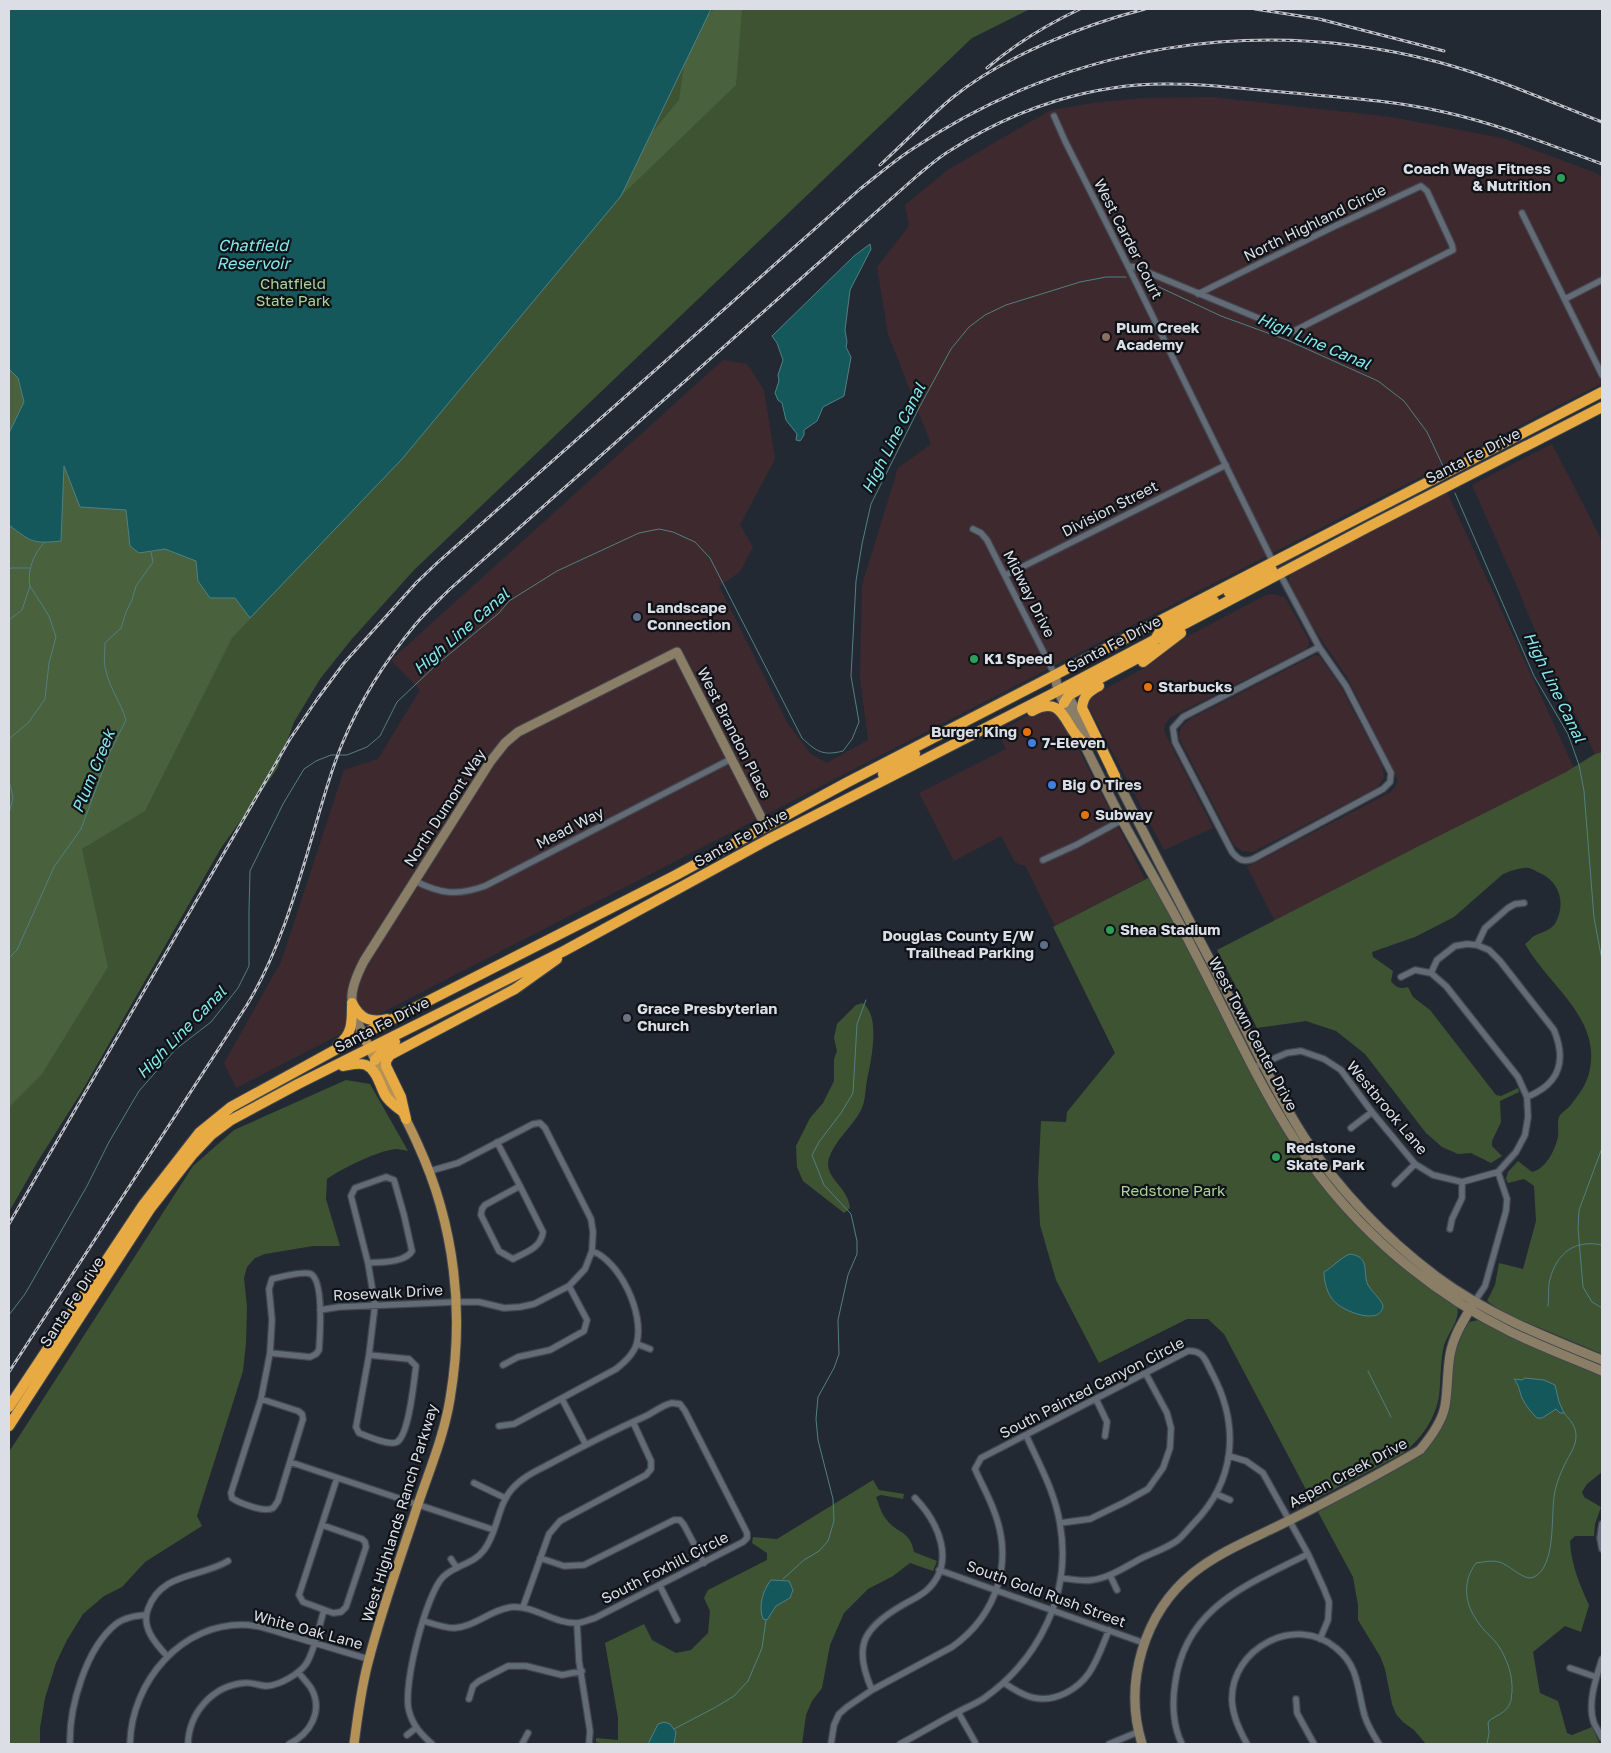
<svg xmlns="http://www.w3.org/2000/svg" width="1611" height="1753" font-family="'Golos Text',sans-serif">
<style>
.commercial{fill:#3e2a2e}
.green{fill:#3e5332}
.forest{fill:#49613c}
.water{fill:#15585b;stroke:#508084}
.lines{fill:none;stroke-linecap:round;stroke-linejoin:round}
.stream{stroke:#508084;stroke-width:1}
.street-casing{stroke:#42474f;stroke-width:8}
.secondary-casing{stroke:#42474f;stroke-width:11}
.primary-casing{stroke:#42474f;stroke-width:11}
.highway-casing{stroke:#42474f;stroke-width:12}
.street{stroke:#636b76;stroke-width:5.5}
.secondary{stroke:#8b7e66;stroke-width:9}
.primary{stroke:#b39157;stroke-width:9}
.highway{stroke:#e8aa42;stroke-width:10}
.rail-casing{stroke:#bdc1c8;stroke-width:3}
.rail{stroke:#0f1216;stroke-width:1;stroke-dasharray:4;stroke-linecap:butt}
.leisure-dot{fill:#2e9e5b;stroke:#0f1216;stroke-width:2}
.education-dot{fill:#8d6e63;stroke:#0f1216;stroke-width:2}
.service-dot{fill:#5c6f8a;stroke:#0f1216;stroke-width:2}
.food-dot{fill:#e8710a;stroke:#0f1216;stroke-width:2}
.shop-dot{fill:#3f7fe0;stroke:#0f1216;stroke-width:2}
.worship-dot{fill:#6b7280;stroke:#0f1216;stroke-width:2}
.labels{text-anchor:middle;stroke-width:4.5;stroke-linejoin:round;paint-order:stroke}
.poi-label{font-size:15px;font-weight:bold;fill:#dbdfe5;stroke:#0f1216;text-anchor:start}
.street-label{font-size:15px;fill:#dbdfe5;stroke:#0f1216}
.park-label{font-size:15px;fill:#abd496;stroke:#0f1216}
.water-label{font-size:16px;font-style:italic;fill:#85e9ee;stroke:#0f1216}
</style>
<rect width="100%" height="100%" fill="#232933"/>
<path class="commercial" d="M1212,97L1391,117L1502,138L1596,173L1602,177V383L236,1088L224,1063L281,962L344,770L378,759L420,690L391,660L723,360L747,364L764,390L775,459L740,525L753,547L740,572L719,586L788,724L811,754L827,763L868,740L860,677L862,585L898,468L931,444L888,334L877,267L909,226L905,205L949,169L1051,110L1093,103L1143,98Z
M1552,444L1602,541V752L1595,754L1544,652L1515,582L1472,485Z
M1446,490L1574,768L1275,921L1247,867L1391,792L1395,787L1398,780L1347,677L1314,629L1293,592L1289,583V576L1294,571Z
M1272,594L1285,597L1309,640V645L1306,649L1171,717L1165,724L1164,731L1213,828L1164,850L1085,700L1148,666L1184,638L1266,595Z
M1315,655L1320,657L1341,687L1382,765L1384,777L1377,788L1253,852L1242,851L1234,845L1179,738L1181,727L1190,719Z
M1050,709L1061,715L1145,879L1055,926L1025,865H1020L1015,862L1001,836L954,861L919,793L1006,749L998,732L1038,710Z"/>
<path class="green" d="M9,9H1030L972,38L414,570L351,640L320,679L294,722L277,769L221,848L82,1091L38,1161L9,1212Z
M1602,752V1354L1504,1313L1487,1301L1495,1285L1499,1263L1523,1269L1536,1221L1534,1186L1524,1179L1508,1183L1506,1179L1508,1172L1518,1161L1532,1172C1546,1169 1555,1150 1558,1137C1559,1131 1557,1123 1559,1117C1561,1113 1567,1109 1570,1106C1577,1097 1584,1088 1588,1077C1605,1020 1550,988 1525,944C1528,942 1531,938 1534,936C1542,932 1552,930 1556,922C1566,902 1559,882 1540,873C1537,872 1533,869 1529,868C1521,867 1511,871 1503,874L1454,917L1415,937L1372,952L1373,957L1393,971L1391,981C1396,988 1400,989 1408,987L1413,997L1430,1010L1496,1095L1501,1096L1518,1088L1519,1092L1500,1101L1501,1122L1492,1141V1146L1502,1156L1491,1163L1471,1153L1458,1154L1442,1147L1426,1133L1365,1054L1336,1031L1306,1021L1257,1028L1217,950L1419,846L1566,772L1595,754Z
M1150,877C1170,912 1188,947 1206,983C1214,999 1218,1014 1229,1028L1307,1166L1344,1211L1371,1239L1397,1262L1457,1306C1461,1319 1448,1333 1444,1345C1440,1362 1441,1379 1439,1396C1435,1420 1421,1439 1402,1454L1312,1501L1224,1334L1208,1319H1187L1099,1363L1056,1280L1040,1225L1038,1181L1041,1121L1066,1122L1067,1112L1115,1053L1053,927Z
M863,1003C881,1017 871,1061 867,1080C865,1090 866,1100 861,1110C853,1126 835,1140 829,1158C823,1178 848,1186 850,1208L844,1213L803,1181L797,1167L796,1146L810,1118L823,1103L834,1081V1059L837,1051L834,1038L837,1024L856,1005Z
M346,1080L370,1084L408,1151C404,1150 400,1149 396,1149C379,1150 341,1169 327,1179L326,1199L340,1246H313L265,1254L255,1258L247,1267L244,1278L247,1307L246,1343L243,1371L197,1516L202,1526L145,1562L122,1587L104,1596L83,1614L67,1640L56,1663L45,1698L40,1728V1744H9V1452L193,1166L234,1130Z
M1478,1320L1533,1347L1602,1376V1472L1587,1484L1582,1492L1584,1497L1601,1507L1595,1524L1594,1536H1575L1570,1541C1571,1564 1579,1583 1589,1605L1581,1632L1565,1626L1533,1652L1540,1693L1558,1701L1567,1733L1572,1735L1592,1727L1599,1742L1598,1744H1426L1414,1730L1403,1722L1396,1714L1392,1704L1385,1669L1380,1656L1358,1620V1605L1353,1577L1318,1512L1414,1459L1427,1447L1440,1430L1455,1351L1460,1336L1469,1322Z
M873,1480L879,1490L904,1494L903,1499L881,1495L876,1497C879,1504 881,1513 886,1519C897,1534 910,1530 914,1552L937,1561L933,1571L910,1563L893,1576L868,1589L844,1613L830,1645L822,1688L812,1701L806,1715L802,1744H605L596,1742V1738L618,1740V1718L605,1643L644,1624L652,1640L676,1653L691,1650L708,1633L710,1611L704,1598L708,1590L767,1560V1553L752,1543L753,1537L777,1539Z"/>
<path class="forest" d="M9,9L618,166L654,130L679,100L686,51L698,23L715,9H742L736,85L621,196L402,459L232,638L145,811L82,849L108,967L42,1074L9,1107Z"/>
<path class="water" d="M9,9H711L621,196L402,459L250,618L235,598H210L198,581L196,561L165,549L139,553L130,546L126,510L80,507L64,466L61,541C33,544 31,542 9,525V433L24,402L18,378L9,369Z
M870,244L871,249L850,290L845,330L847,342L846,347L851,357L844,396L823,407L817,421L804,430V435L800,441L796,440L797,434L786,420L782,403L778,400L775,393L779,381L778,375L783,360L777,343L772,336L854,256Z
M1350,1254C1371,1257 1362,1272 1368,1285C1372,1292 1379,1297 1383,1305C1382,1327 1342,1311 1334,1301C1327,1294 1324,1281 1324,1272C1333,1267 1341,1257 1350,1254Z
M1525,1378L1544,1380L1555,1385L1559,1402L1564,1413H1560L1556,1409L1542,1418H1537C1531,1412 1526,1406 1522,1398C1519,1390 1519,1385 1514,1379L1522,1380Z
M771,1580L789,1581L793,1590L790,1598L776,1606L767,1620L763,1619C758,1606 763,1590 771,1580Z
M664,1722L670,1724L676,1732L674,1744H648L658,1724Z"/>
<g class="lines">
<path class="stream" d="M1142,279L1221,316L1287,340L1378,381L1404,401L1427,432L1443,466
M1455,493L1534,676L1568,734L1579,765L1584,791L1594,918L1602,960
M9,570L11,568H30
M9,620L22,610L30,586
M9,739L29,722L45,699L49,663L56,637L49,616L30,586C27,570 34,553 45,542
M9,780L13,798L9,814
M9,958L17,950L54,867L81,829L109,754L126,720C121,703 110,689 106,671C103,663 105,652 105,643L121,628L126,612L132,600L136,586L153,562L151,552
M1602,1148L1579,1210L1578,1228L1583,1287L1592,1302L1602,1308
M1548,1306C1549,1299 1548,1284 1550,1279C1557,1253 1575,1239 1602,1245
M9,1315L25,1294L87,1186L109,1142L139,1091L176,1049L211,1022L238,988L249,966V911L250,871L283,804L304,769L316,761L331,755H347L367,747L380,736L397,702L435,666L499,613L509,601L557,571L639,533L659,529L673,532L695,542L710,558L802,738C817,752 823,756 843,751L852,739L859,722L851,676L856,581L862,544L871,504L920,406L951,349L969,327L985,315L1006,305L1080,282L1106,277H1126
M1368,1371L1391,1417
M783,1579L804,1560L819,1551L828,1541L834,1521L833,1499L818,1440L816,1419L818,1397L834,1368L839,1354L838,1320L848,1275L857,1254V1241L851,1214L824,1185L812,1155L819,1142L841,1113L853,1093L857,1024L866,1000
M674,1729L716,1707L734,1696L748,1681L762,1648L766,1620
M1487,1744L1489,1733L1488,1722C1495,1715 1506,1714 1510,1703C1512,1700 1511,1695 1512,1692C1513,1675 1507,1659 1498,1645C1493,1638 1485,1632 1480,1625C1465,1606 1461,1583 1476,1563C1484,1562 1492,1560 1499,1562C1509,1564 1524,1582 1534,1577C1556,1566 1551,1517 1554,1497C1555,1487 1560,1474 1565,1464C1569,1455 1576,1447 1576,1436C1576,1426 1570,1420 1564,1413"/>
<g class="street-casing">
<path id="street" d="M1054,116L1065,141L1128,266L1273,562
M1522,213L1602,375
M1128,266L1135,267L1292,332L1453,250L1452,245L1427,191L1421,186L1335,226L1198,294
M1565,299L1602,280
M973,529L981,533L987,540L1055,675
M1280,574L1319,647L1346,686L1391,773L1390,782L1383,789L1253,859C1243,863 1238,859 1232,852L1175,742L1173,728L1183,717L1319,647
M1006,575L1226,465
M1043,860L1076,845L1122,820
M415,881C441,894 457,896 485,886L731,759
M1477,945L1485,928L1508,908L1515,904L1524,903
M1431,973L1437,960L1455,946L1467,944L1477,945L1489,950L1500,961L1554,1030C1567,1062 1559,1084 1527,1097
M1254,1067L1287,1053L1301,1051L1324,1059L1341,1070L1372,1112L1415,1164L1433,1175L1462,1182L1498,1172L1516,1152L1525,1135L1528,1117L1527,1097L1518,1077L1446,986L1431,973L1415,970L1401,977
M1351,1128L1372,1112
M497,1142L520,1186
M386,1177L394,1180L404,1215L412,1251C405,1263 380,1262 368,1263L351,1196L355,1188Z
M1395,1184L1415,1164
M520,1186L543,1232C541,1248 526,1252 513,1259L499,1251L481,1215L482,1209L485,1205Z
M1450,1229L1452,1219L1462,1198V1182
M368,1263L375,1305L369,1355
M1475,1301L1485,1286L1506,1211L1507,1199L1498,1172
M320,1310L339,1307L456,1302H479L504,1308L520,1307L534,1304L569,1286L585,1269L592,1251L593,1232L591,1219L545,1128L540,1123L533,1124L458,1163L430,1171
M637,1344L650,1349
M369,1355L409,1359L416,1366C414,1381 409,1435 397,1442C389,1446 367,1436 359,1433L356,1427Z
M503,1365L518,1357L550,1350L584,1331L587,1320L569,1286
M261,1399L298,1411L302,1414L303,1419L278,1501C276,1504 275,1506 273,1508C265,1513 239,1503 232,1498L231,1493L261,1399L270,1353L272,1320L269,1289L272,1279C280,1277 304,1271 311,1274C324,1282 320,1335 319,1350L316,1354L310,1357L270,1353
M562,1399L586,1445
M1096,1399L1107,1422L1105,1436
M499,1426L514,1424L616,1369C625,1362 635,1353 637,1342C644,1313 620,1261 592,1251
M1229,1456L1246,1461L1263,1473L1308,1554L1324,1589L1329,1602L1328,1620L1320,1639
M290,1462L494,1530
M474,1483L505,1498
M1216,1494L1230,1500
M1060,1523L1090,1519L1125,1502L1148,1489L1163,1468L1170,1448L1171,1428L1167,1413L1146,1374
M1602,1524L1600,1538L1602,1549
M322,1525L362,1539L365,1542L366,1547L346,1607L341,1612L333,1613L303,1602L299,1595L337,1478
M540,1558L564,1566L584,1565L674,1520H680L684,1525L704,1563
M451,1559L457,1568
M939,1570L1144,1643
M1110,1575L1117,1590
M660,1586L677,1620
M523,1607L549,1534L560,1521L646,1475L651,1469V1461L633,1422
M424,1621C433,1624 444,1628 454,1628C475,1627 491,1609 513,1607C535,1606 555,1624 577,1623C583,1623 590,1619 595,1618L743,1542L747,1538V1533L685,1411L680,1404C677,1404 675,1403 672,1403C665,1404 655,1411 648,1415C617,1429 587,1444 557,1460C541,1469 524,1475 512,1489C497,1506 498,1532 484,1550C474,1564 455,1565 443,1577C426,1594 402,1687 409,1711C413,1726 421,1734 432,1744
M577,1623L579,1661L590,1731L589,1744
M167,1656C155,1643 141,1627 148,1609C161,1572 200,1578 228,1561
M1602,1659C1596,1678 1587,1704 1594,1723C1596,1728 1600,1733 1602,1738
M1570,1668L1596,1677
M1004,1683C1014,1689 1023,1696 1035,1698C1056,1702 1078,1689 1089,1673C1098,1660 1103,1644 1109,1630
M872,1690C853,1647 862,1629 901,1606C909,1601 921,1596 927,1590C957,1562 938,1522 915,1498
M469,1699L473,1686L479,1681L508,1666H526L562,1675L582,1671
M1296,1699L1297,1713L1314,1744
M958,1712L975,1742
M407,1735L416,1728
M70,1744C69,1707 86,1648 116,1624C125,1617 136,1616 146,1615
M130,1744C131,1682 182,1621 248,1625C261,1626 275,1631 288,1635C315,1643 342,1651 368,1659
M188,1744C189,1713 212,1686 244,1683C252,1682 260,1686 267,1686C280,1685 299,1674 306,1664C314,1653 320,1623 324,1610
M289,1744C310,1734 324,1711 311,1688C307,1682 302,1677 298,1672
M522,1744L528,1733
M831,1744L834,1725L839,1714L847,1707L872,1690L952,1647C997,1615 1014,1562 994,1511C989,1497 981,1483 975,1469L981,1458L1188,1351C1205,1350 1206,1363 1213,1375C1240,1427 1235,1481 1194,1523C1189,1528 1184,1535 1178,1540C1169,1547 1155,1552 1144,1557C1128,1565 1110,1578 1092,1580C1082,1582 1071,1579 1061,1578
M900,1744C919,1734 937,1723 956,1713C965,1708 975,1704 983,1699C1040,1659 1072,1593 1060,1524C1055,1492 1039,1464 1026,1435
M1109,1744L1138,1732
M1182,1744C1173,1727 1172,1703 1175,1684C1185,1607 1247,1585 1308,1554
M1247,1744C1240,1731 1233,1717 1232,1701C1230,1648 1296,1614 1336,1648C1360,1667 1357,1691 1365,1717C1368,1726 1374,1736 1379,1744"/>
</g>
<g class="secondary-casing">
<path id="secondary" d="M1055,675L1058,691C1079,734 1100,778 1122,820C1147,866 1173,909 1196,955C1227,1014 1254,1075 1289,1131C1342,1217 1420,1287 1511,1332C1540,1346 1571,1358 1602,1371
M1066,692L1094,744
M1112,772L1115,776C1150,846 1186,914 1222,983C1249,1035 1273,1088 1304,1137C1340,1191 1385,1238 1437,1277C1487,1314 1545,1337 1602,1360
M363,1035C349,1002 347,994 364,961L490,762L505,743L518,732L677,652L766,827
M1142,1744C1123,1683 1144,1613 1193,1573C1220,1551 1259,1536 1290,1520C1334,1498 1378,1475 1420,1450C1431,1437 1442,1422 1445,1406C1448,1389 1447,1372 1450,1355C1453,1337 1463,1321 1472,1306"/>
</g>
<g class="primary-casing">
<path id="primary" d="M354,1744C358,1715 361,1687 369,1659C382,1608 401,1557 417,1507C429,1471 444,1436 450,1399C461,1334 458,1267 440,1204C423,1143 390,1092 363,1035"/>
</g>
<g class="highway-casing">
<path id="highway" d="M1229,593L1272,570
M1143,662L1181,633
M1099,686C1089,691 1083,696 1082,708L1115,776
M1064,703L1069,695L1136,659L1151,646L1160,631L1170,624L1214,601
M1032,711C1065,693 1064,728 1083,742
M883,774L915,754
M352,1003C360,1019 370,1023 387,1019
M338,1045C352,1035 352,1023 352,1006
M375,1060L386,1047L395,1042
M343,1066C350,1065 359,1062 366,1065C377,1070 380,1086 385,1095C389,1102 395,1106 402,1111
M406,1119L401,1097L386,1066V1061L390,1055L515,989L557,959
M9,1407L143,1205L199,1133L231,1107L377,1027L676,875L846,783L1602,392
M9,1426L150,1209L193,1154L211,1135L231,1120L298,1084L564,951L771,838L1052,694L1370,526L1602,407"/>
</g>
<use href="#street" class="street"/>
<use href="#secondary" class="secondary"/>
<use href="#primary" class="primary"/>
<use href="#highway" class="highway"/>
<g class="rail-casing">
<path id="rail" d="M1255,9L1319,19L1444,51
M987,68C1015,44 1046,25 1080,9
M880,165C904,143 927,119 952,98C1002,57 1083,25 1145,9
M9,1224L290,739L318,698L344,663L417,582L437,563L860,189C878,175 895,160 914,148C1069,44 1258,15 1438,62C1494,77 1548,101 1602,122
M9,1372L247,1005C282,947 299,881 318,817C325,793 332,768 342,744C360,701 385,661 415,625C426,612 438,601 450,589L918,175C929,166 939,157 951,150C1016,108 1095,82 1173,84C1209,84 1246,89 1282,92C1336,97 1391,100 1444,112C1498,124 1550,145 1602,164"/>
</g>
<use href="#rail" class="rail"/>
</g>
<g class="leisure-dot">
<circle cx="1561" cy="178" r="5"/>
<circle cx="974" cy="659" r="5"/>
<circle cx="1110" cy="930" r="5"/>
<circle cx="1276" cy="1157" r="5"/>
</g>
<circle class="education-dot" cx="1106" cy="337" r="5"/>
<g class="service-dot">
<circle cx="637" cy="617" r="5"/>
<circle cx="1044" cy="945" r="5"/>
</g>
<g class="food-dot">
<circle cx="1148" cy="687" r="5"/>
<circle cx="1027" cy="732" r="5"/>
<circle cx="1085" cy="815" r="5"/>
</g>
<g class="shop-dot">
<circle cx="1032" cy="743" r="5"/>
<circle cx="1052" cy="785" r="5"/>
</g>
<circle class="worship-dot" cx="627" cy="1018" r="5"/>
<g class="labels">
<g class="poi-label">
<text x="1551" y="174" text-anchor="end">Coach Wags Fitness<tspan x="1551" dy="17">&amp; Nutrition</tspan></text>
<text x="1116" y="333">Plum Creek<tspan x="1116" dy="17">Academy</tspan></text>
<text x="647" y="613">Landscape<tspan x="647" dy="17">Connection</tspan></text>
<text x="984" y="664">K1 Speed</text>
<text x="1158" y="692">Starbucks</text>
<text x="1017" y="737" text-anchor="end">Burger King</text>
<text x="1042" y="748">7-Eleven</text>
<text x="1062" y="790">Big O Tires</text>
<text x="1095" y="820">Subway</text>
<text x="1120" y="935">Shea Stadium</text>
<text x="1034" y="941" text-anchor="end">Douglas County E/W<tspan x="1034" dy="17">Trailhead Parking</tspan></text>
<text x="637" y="1014">Grace Presbyterian<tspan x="637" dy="17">Church</tspan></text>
<text x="1286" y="1153">Redstone<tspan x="1286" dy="17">Skate Park</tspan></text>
</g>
<g class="street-label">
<text transform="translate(1315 223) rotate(-26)" y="5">North Highland Circle</text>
<text transform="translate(1128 239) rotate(63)" y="5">West Carder Court</text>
<text transform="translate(1473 456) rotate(-27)" y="5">Santa Fe Drive</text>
<text transform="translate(1110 509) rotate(-27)" y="5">Division Street</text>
<text transform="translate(1029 594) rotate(63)" y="5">Midway Drive</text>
<text transform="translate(1114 644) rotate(-28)" y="5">Santa Fe Drive</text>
<text transform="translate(734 733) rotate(63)" y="5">West Brandon Place</text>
<text transform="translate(445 808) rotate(-57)" y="5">North Dumont Way</text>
<text transform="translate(570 828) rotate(-27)" y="5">Mead Way</text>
<text transform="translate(741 838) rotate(-29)" y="5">Santa Fe Drive</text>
<text transform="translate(382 1025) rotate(-27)" y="5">Santa Fe Drive</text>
<text transform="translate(1253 1034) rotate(62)" y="5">West Town Center Drive</text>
<text transform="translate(1387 1108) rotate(50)" y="5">Westbrook Lane</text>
<text transform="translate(388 1293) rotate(-3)" y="5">Rosewalk Drive</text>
<text transform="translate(72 1302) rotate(-57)" y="5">Santa Fe Drive</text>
<text transform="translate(1092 1388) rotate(-27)" y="5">South Painted Canyon Circle</text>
<text transform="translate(1348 1473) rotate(-28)" y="5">Aspen Creek Drive</text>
<text transform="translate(400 1513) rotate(-73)" y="5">West Highlands Ranch Parkway</text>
<text transform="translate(665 1568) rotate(-27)" y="5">South Foxhill Circle</text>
<text transform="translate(1046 1594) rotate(20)" y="5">South Gold Rush Street</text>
<text transform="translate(308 1630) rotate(15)" y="5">White Oak Lane</text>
</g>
<g class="park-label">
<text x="293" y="289">Chatfield<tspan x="293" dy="17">State Park</tspan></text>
<text x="1173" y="1196">Redstone Park</text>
</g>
<g class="water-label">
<text x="253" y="251">Chatfield<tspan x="253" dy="18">Reservoir</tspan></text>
<text transform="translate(1314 341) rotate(23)" y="6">High Line Canal</text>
<text transform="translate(893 438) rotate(-63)" y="6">High Line Canal</text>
<text transform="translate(461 631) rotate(-41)" y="6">High Line Canal</text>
<text transform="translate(1555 687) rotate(64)" y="6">High Line Canal</text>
<text transform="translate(93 771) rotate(-68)" y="6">Plum Creek</text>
<text transform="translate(181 1032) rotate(-46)" y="6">High Line Canal</text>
</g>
</g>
<rect width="1611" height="1753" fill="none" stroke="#dbdfe5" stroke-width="20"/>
</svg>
